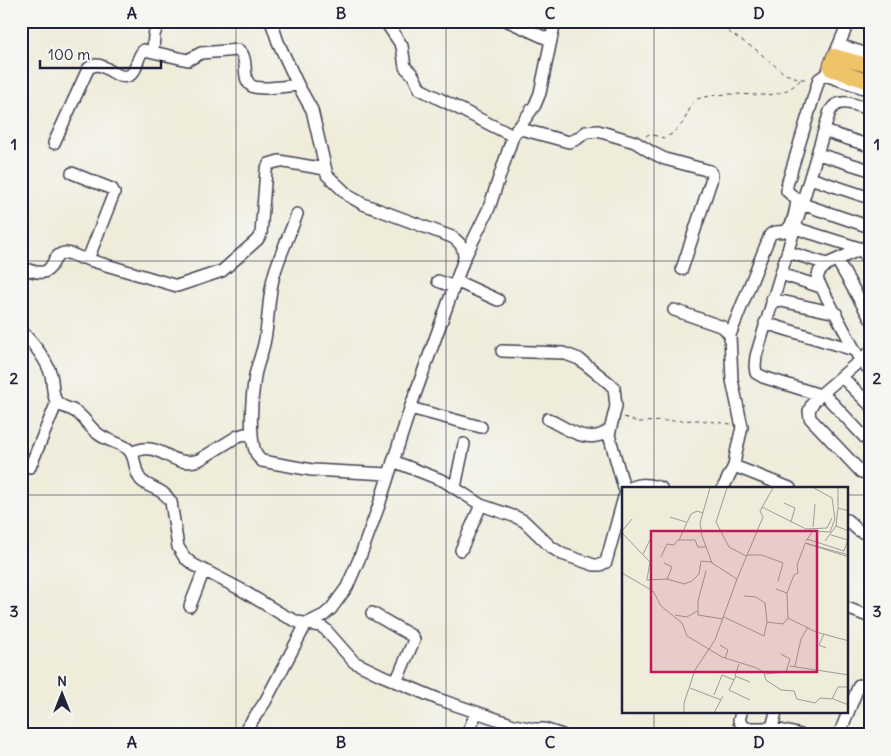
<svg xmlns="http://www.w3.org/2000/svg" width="891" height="756" font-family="Delius,sans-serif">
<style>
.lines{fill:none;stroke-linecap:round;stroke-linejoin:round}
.minor-casing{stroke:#414053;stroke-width:14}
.major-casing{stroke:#414053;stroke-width:16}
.path{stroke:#414053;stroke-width:1;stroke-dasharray:4 4;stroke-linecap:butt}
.minor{stroke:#fff;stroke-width:11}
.major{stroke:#efc469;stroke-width:14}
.grid{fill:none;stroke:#22223b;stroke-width:1;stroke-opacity:0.55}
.inset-road{fill:none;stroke:#9d9b9a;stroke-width:1}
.view{fill:#c2185b;fill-opacity:0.15;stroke:#c2185b;stroke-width:2.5}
.inset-edge{fill:none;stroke:#22223b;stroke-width:2.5}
.neatline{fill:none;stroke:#22223b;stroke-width:2}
.grid-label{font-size:16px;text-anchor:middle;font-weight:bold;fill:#22223b}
</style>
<rect width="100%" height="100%" fill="#f6f6f2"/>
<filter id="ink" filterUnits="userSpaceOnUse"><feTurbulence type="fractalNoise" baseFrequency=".02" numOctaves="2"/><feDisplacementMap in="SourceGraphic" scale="10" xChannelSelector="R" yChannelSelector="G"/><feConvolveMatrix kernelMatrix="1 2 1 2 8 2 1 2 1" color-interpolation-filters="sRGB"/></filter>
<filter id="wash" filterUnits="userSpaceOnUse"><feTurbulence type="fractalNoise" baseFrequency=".0096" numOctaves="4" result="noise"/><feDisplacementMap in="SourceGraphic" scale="20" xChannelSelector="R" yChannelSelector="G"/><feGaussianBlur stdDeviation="1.12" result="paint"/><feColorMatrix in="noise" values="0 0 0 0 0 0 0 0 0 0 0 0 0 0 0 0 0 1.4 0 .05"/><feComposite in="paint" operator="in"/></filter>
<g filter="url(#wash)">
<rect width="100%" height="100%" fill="#efecda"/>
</g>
<g filter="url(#ink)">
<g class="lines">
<g class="minor-casing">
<path id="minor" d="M385,21L402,46L405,67L413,75L420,89L513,136
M508,21L550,40
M839,45L870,55
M153,51L154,35L159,21
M834,56L849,21
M825,75L870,90
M517,128L569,142L577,139L586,132L598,131L635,142L651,152L665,159L710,171L712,175L711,181L682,269
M824,131L870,146
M54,143L88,69C102,56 113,80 128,76C138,73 136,56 144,50L188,60L201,53L238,50C251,57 239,82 254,87C265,90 286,86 298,85
M818,154L870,170
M810,178L870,198
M802,204L870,227
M297,214C290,234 280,254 274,275C268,296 269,318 265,339C263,352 257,364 255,376C252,394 246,451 262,461L312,470L388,474
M795,228L862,249L870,265
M870,245L827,264L819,272L817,279L860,360L870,370
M788,252L827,264
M465,257L489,208L513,136L535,105L540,93L555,21
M86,259L177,286L222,271L257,240L261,234L266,170L269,164L279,161L325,169
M837,260L870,318
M21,267C60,284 46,255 65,253C76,252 80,264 90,254L114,193L112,189L72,173
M781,274L821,287
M438,281L454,287
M456,281L498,300
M772,299L836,313
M674,310L723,327L730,335L732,380L742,427L736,453L734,466L723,488
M765,323L854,350
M21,331C33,343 46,358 51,375C53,383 52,394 56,401C61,408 69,407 76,412C84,417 89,427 97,433C106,441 119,442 128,449C137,457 133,471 141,480C151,490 162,487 171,502L178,547L185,558L194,565L240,589L283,615L298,622L320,626L325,629L354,662L381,675L438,699L514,725L534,729H544L562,735
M730,335L770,235C775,230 779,233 785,231C793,227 796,208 797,200L787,191V185L819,79L825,75L830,68
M502,351L563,353L579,359L609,383L614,388L616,406L609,435L624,488
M870,352L820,395L812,404L809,411L810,418L861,472L870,474
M842,377L870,405
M823,393L870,443
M820,395L763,377L756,373L755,366L756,356L830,111C839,96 856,105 870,110
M410,408L481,427
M548,419C567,429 591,447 610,429
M131,453C162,438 168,469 199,460L238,436L252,432
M393,461L444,481L481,505L516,517L524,521L551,547L562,554L594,565H600L606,562L624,497
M734,466L790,488
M30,467L57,402
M455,487L464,444
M630,488C641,483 649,484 661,488
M847,520L858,530L870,536
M461,550L481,505
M190,606L204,570
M847,608L870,617
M372,613L412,636L414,640L396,682
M741,712L739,721L745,728H772L801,735
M772,728L776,712
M242,735L265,702L306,624L324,615L331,609L347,587L360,557L378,508L413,400L464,259C464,248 461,243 452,237L363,204L349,196L327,175L312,110L298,85L278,42L271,21
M467,735L476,713
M839,735L859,685"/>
</g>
<g class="major-casing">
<path id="major" d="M870,66L834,56L830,67L831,69L870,82"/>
</g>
<path class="path" d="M716,21L727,31L755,49L785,74L801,79H808
M646,136L649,134L664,138L672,134L683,123L693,102L697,99C708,96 720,94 732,94C758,94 782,101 801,79
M624,417L638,422L698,420L731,424"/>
<use href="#minor" class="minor"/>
<use href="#major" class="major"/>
</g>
</g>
<path class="grid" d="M236,21V735M446,21V735M654,21V488M21,261H870M21,495H624M847,495H870M654,712V735"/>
<g transform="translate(622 487)">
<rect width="226" height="226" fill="#efecda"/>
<path class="inset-road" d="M105,1L94,35L107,60L124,69M216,1V21L227,24M162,16L173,21L169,35M140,20L184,42L205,41L210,31M216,21L214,39L227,44M48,30L64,35M191,40L193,17M0,44L10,32M0,46L28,75L25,92M209,48L226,53M185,52L222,64L227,50M57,53L69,27L75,24L81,26M184,54L191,44L208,45L213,32L210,11L192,1M203,54L214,39M21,67L29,51M125,68H140L161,76L156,94M227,68L183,56L227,70M39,70L45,57L52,58L56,53H73L76,60H84M84,84L76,114V128L101,132M0,86L31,104L39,119L60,136L65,149L100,170L135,181L142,186L144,193L159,203L172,204L175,212L193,216L198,211L210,212L216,200H227M45,92L62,97L70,94L77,87L79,74L89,75M115,92L141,30L138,24L151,1M24,93L45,92L50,80L42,76M165,106L172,88L176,86L175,78L183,57M53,128L65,130L75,124M102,130L142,149L145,135L143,116L134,110L122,109M166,131L194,145L227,154M145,135L161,137L166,131L165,106L154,102M202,147L197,158L204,161M98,158L106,163L103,171M117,177L113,189L128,195M168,179L227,188M173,179L179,152L186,140M143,187L164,185L168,172L159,167M114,189L107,203L128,213M68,201L99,213M92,208L100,188L112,193M211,212L227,218M62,226V216L73,183L93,153L115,92L90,76L80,49L78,36L88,1M92,226L101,209"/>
<path class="view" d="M29,44H195V185H29Z"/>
<rect width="226" height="226" class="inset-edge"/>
</g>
<rect width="891" height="756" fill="none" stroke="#f6f6f2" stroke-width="55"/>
<g transform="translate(62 694)" stroke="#f6f6f2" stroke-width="4" paint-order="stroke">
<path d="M0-4L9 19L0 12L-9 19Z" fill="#22223b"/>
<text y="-8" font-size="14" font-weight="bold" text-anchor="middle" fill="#22223b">N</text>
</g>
<path d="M40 60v8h121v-8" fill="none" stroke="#22223b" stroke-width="2.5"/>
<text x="48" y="60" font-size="15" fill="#22223b" stroke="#f6f6f2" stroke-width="4" paint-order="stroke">100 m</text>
<rect x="28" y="28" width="836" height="700" class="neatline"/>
<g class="grid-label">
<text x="132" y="19">A</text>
<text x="341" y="19">B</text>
<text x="550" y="19">C</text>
<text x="759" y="19">D</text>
<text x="14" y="150">1</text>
<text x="877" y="150">1</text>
<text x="14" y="384">2</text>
<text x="877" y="384">2</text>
<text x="14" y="617">3</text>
<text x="877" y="617">3</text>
<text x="132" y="748">A</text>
<text x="341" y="748">B</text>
<text x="550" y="748">C</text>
<text x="759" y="748">D</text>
</g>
</svg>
